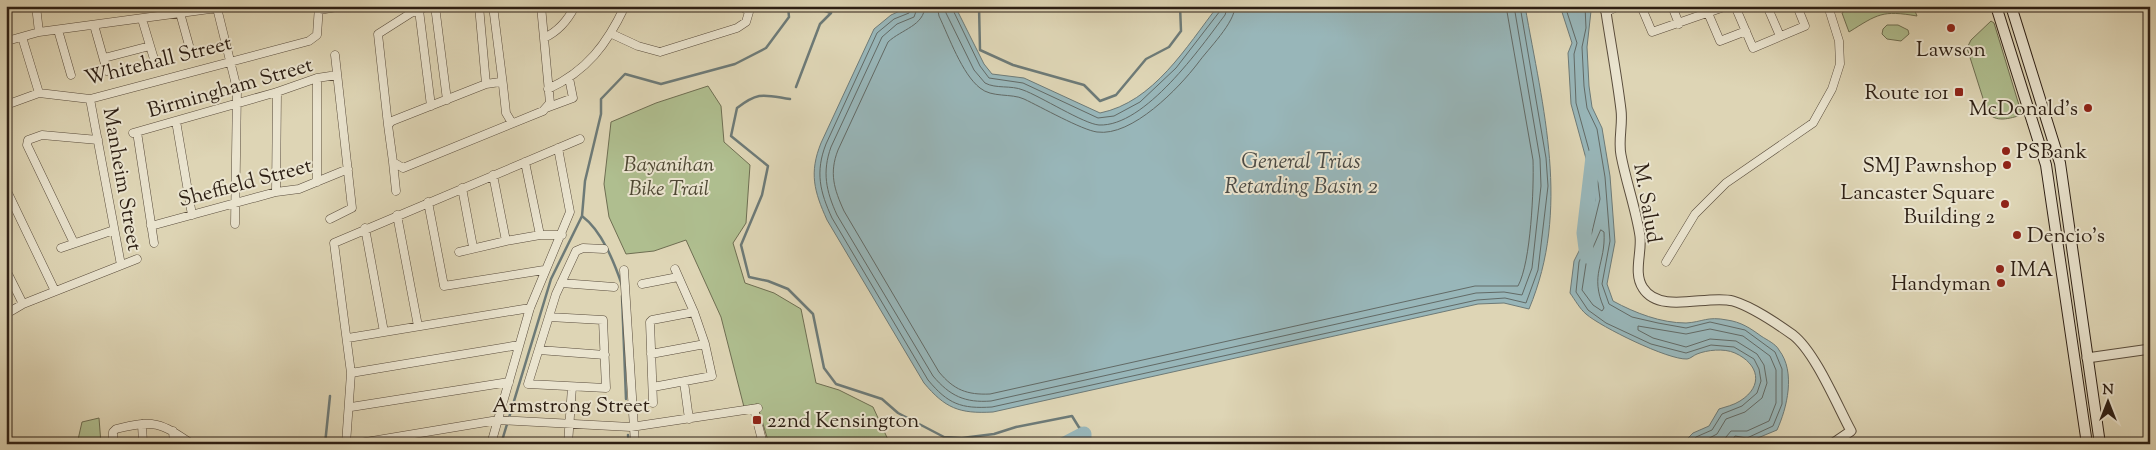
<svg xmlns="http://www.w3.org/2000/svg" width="2156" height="450" font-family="'Sorts Mill Goudy',serif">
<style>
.green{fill:#afbe8f;stroke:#6e6e52}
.water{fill:#98b6b9;stroke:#6d7a77}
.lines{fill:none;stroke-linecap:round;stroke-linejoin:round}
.shore{stroke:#626a66;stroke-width:1}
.stream{stroke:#6d7a77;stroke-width:2.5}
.river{stroke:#98b6b9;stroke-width:15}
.minor-casing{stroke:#594c3c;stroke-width:9}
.tertiary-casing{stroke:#594c3c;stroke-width:11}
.secondary-casing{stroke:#2d1f14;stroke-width:12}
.minor{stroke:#eae4cf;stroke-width:8}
.tertiary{stroke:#eae4cf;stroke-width:9}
.secondary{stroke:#eae4cf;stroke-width:10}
.poi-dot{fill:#8f2418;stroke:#eae4cf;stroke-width:2}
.labels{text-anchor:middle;stroke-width:4;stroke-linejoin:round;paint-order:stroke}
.poi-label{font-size:21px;fill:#2d1f14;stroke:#eae4cf;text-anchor:end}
.street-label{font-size:21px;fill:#2d1f14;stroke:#eae4cf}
.park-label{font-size:21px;font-style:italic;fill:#4e4733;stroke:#eae4cf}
.water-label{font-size:22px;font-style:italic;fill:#4d4c46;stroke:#eae4cf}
</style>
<rect width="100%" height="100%" fill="#ded5b5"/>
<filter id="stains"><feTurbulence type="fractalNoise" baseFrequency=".004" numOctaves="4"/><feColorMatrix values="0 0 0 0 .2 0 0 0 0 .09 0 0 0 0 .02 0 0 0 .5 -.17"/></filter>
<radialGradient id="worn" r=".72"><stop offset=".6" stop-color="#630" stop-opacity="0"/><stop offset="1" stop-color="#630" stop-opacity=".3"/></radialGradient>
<path class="green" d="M1851,6H1913L1917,16C1882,10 1878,14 1849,32L1842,13Z
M1991,21L1994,23L2022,115C2010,118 1995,124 1987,111L1967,48L1971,40Z
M1887,25H1898L1908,30L1909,34L1901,41L1887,39L1882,34L1883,29Z
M708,86L721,106L724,142L750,165L746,223L733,243L745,283L774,293L801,309L816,383L839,390L873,407L890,444H769L757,404L744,407L721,317L686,240L654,251L626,254L609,217L604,184L611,122L656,103Z
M99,418L101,444H77L82,422Z"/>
<path class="water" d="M911,6H955L984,64L992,74L1024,78L1100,113C1154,102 1186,47 1218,6H1525C1543,109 1571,209 1529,309L1504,303L1478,304L993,412C959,414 945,408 924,383L827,220C814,191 809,173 821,143L874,29L891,15Z
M1560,6H1589L1591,11L1587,47L1589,86L1592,107L1602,128L1610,176L1615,242L1607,284L1613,301C1635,313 1661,323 1686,323C1703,322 1707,316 1727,320C1741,322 1750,328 1761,336C1767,340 1776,344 1779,350C1796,372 1787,408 1777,430L1748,442L1737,440L1734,444H1682L1693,433L1709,426L1719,409C1725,407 1734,405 1740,401C1764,386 1759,364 1735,353C1724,348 1707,350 1697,354C1694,355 1690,359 1687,359C1668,360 1601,327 1586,314C1580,309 1575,300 1570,293L1574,261L1587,235L1595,200L1593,184L1571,104L1568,53L1572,43Z
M1079,427L1086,428L1088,444H1080Z"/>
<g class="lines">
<path class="shore" d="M911,6L909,13L894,19L877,33L826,144C815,172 820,192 832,218L928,380C948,404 961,409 992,407L1477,300L1505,298L1526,303L1538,270L1548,186L1546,158L1520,6
M918,6L914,17L897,24L882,37L831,147C822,172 826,191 837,215L933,376C950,396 965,403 991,401L1476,293L1504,292L1522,295L1532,268L1541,186L1540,159L1514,6
M925,6C924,26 902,29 888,42L838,150C829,173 834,189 844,211L939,372C954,390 967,395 990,394L1475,286H1518C1531,262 1534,188 1533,160L1506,6
M937,6L939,16C949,37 962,74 980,88C992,98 1011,93 1024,99C1041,107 1082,130 1097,132C1132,137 1179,88 1198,63C1208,49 1235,23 1235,6
M944,6L946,13L974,70L985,83C996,89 1011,85 1023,90C1040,96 1084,124 1099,125C1145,127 1201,47 1225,15L1228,6
M951,6L980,66L989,78L1023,83L1098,118L1114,116L1140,102L1176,68L1220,11L1221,6
M1565,6L1577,43L1574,54L1576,103L1598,183L1600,199L1591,236L1579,262L1576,292L1588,310L1606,323L1651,344L1686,353L1711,345L1734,347L1754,359L1759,369L1761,381L1757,393L1742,406L1722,414L1712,430L1696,437L1689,444
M1585,6L1586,28L1582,47L1584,86L1587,108L1597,129L1605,177L1610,241L1602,284L1609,304L1632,317L1658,323L1686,328L1710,322L1745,330L1775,352L1782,369V404L1773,426L1747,438L1735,436L1730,444
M1601,230L1604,232C1606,264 1589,274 1604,308L1602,311L1593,305L1582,290L1586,264Z
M1698,444L1717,434L1726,419L1745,412L1762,398L1767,383L1764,365L1757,354L1736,341L1710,339L1686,347L1653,338L1638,330V326L1686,334L1710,329L1743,336L1770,356L1776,370V403L1769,421L1747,431H1731L1726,437L1724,444"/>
<path class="stream" d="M810,6L831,13
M979,6L980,50L1013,65L1084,85L1100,101L1116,95L1146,59L1169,47L1181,31L1180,6
M796,87L820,24L831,13L832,6
M790,99C764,95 759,91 737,108L731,136L768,166L762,195L741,245L749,277L768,281L788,289L813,314L824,368L836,384L882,399L898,413L944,437L962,438L994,434L1016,427L1072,416L1080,429
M622,285C614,262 602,231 582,216L585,181L601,114V99L625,74L661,84L735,64L766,48L789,17L788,6
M622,296L626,399
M628,435L629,444
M325,444L330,396
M501,444L551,279L582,216"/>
<path class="river" d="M1587,256L1584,233L1593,157
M1065,444L1084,434V444"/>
<g class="minor-casing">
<path id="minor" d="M36,6L39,32
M435,6L447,100
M479,6L486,84
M493,6L503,85
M1641,6L1652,32L1727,6
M1672,6L1679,24
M1705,6L1720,41L1746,31
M1735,6L1753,48L1805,26L1797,6
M1767,6L1780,36
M217,8L237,89L235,224
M319,10L343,6
M419,10L431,106
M1606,12L1619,6
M180,13L190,49
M142,19L154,59
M94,25L107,71
M58,30L71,75
M612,34L638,46L660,52L737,28L746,22L749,12L742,6
M22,37L39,93
M544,38C557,32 568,20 575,6
M7,41L39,32L232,6
M104,58L150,46
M317,78V182
M548,89C587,71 607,44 625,6
M90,99L121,265
M6,105L39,93L90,99L309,41L317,35L319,6
M546,108L573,98L569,78
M176,121L192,215
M512,123L506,113L503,85L500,82L486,84L392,121L388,125L393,162L403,168L543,111L550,103L541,6
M388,125L378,34L411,13L428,6
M137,132L154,243
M133,133L277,92L317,78L337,75
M393,162L396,191
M525,162L540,235
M493,175L506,241
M462,188L473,247
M6,189L55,291
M276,192L277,92
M428,202L444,286L544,270
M397,215L418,326
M330,219L352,208L335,55
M151,226L276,192L299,189L348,169
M365,228L384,332
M74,243L27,145L28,140L42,135L98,140
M61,248L114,230
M459,252L506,241L540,235H562
M1666,262L1695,214L1726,183L1813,123L1832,89L1840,64L1839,41L1828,6
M6,270L23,304
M624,270L635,444
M561,283L614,287
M642,284L678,277
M6,314L23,304L137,259
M549,317L603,320L606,388L528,384L556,294L576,251L583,248L604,249
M348,338L530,308
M539,350L605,355
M651,354L705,344
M351,373L519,345
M684,382L689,419
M653,387L712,376L705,344L694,312L675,269
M653,403L650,322L652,320L694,312
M351,407L509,382
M754,409L763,444
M142,424L143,444
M173,431L174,444
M6,439H8
M113,444V432L116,429C154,419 161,423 192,444
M346,444L351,373L334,243L580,139
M354,444L498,420L631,427L758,408
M491,444L530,308L570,212L558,148
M568,444L572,387"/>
</g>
<g class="tertiary-casing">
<path id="tertiary" d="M1603,6L1606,12C1611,45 1617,77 1621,110C1623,125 1618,140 1621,155C1626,182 1636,209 1640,236C1642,253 1633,273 1643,288C1660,315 1708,294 1733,301C1753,307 1776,323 1793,335C1815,352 1837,405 1851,431L1832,444
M2087,358L2150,349"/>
</g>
<g class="secondary-casing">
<path id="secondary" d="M1996,6L2046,165L2087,444
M2011,6L2060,163L2100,444"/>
</g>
<use href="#minor" class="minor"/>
<use href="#tertiary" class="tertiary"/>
<use href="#secondary" class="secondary"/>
</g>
<g class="poi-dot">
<circle cx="1951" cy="28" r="5"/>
<rect x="1954" y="87" width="10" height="10" rx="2.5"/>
<circle cx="2088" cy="108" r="5"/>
<circle cx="2006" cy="151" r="5"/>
<circle cx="2007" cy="165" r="5"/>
<circle cx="2005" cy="204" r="5"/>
<circle cx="2017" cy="235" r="5"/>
<circle cx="2000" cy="269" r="5"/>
<circle cx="2001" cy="283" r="5"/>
<rect x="752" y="415" width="10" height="10" rx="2.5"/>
</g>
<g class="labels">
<g class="poi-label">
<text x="1951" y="56" text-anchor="middle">Lawson</text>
<text x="1949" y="99">Route 101</text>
<text x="2078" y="115">McDonald's</text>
<text x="2016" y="158" text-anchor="start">PSBank</text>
<text x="1997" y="172">SMJ Pawnshop</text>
<text x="1995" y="199">Lancaster Square<tspan x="1995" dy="24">Building 2</tspan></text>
<text x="2027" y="242" text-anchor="start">Dencio's</text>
<text x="2010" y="276" text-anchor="start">IMA</text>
<text x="1991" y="290">Handyman</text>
<text x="767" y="427" text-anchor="start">22nd Kensington</text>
</g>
<g class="street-label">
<text transform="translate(158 60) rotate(-14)" y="7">Whitehall Street</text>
<text transform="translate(230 87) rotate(-16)" y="7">Birmingham Street</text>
<text transform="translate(123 179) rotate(80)" y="7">Manheim Street</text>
<text transform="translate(245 182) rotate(-15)" y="7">Sheffield Street</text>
<text transform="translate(1648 203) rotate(80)" y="7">M. Salud</text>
<text x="571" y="412">Armstrong Street</text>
</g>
<g class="park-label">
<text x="669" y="171">Bayanihan<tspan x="669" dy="24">Bike Trail</tspan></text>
</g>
<g class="water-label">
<text x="1301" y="168">General Trias<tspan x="1301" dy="25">Retarding Basin 2</tspan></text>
</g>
</g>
<rect width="2156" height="450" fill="none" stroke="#ded5b5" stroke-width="25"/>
<rect x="8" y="8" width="2141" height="435" fill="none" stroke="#2d1f14" stroke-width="2.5"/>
<rect x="12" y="12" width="2131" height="425" fill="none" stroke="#2d1f14"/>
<g transform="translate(2108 402)" stroke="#eae4cf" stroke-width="4" paint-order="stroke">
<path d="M0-4L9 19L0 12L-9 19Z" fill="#2d1f14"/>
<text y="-8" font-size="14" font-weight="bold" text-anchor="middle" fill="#2d1f14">N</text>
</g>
<rect width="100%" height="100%" filter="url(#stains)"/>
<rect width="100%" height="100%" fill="url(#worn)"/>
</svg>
